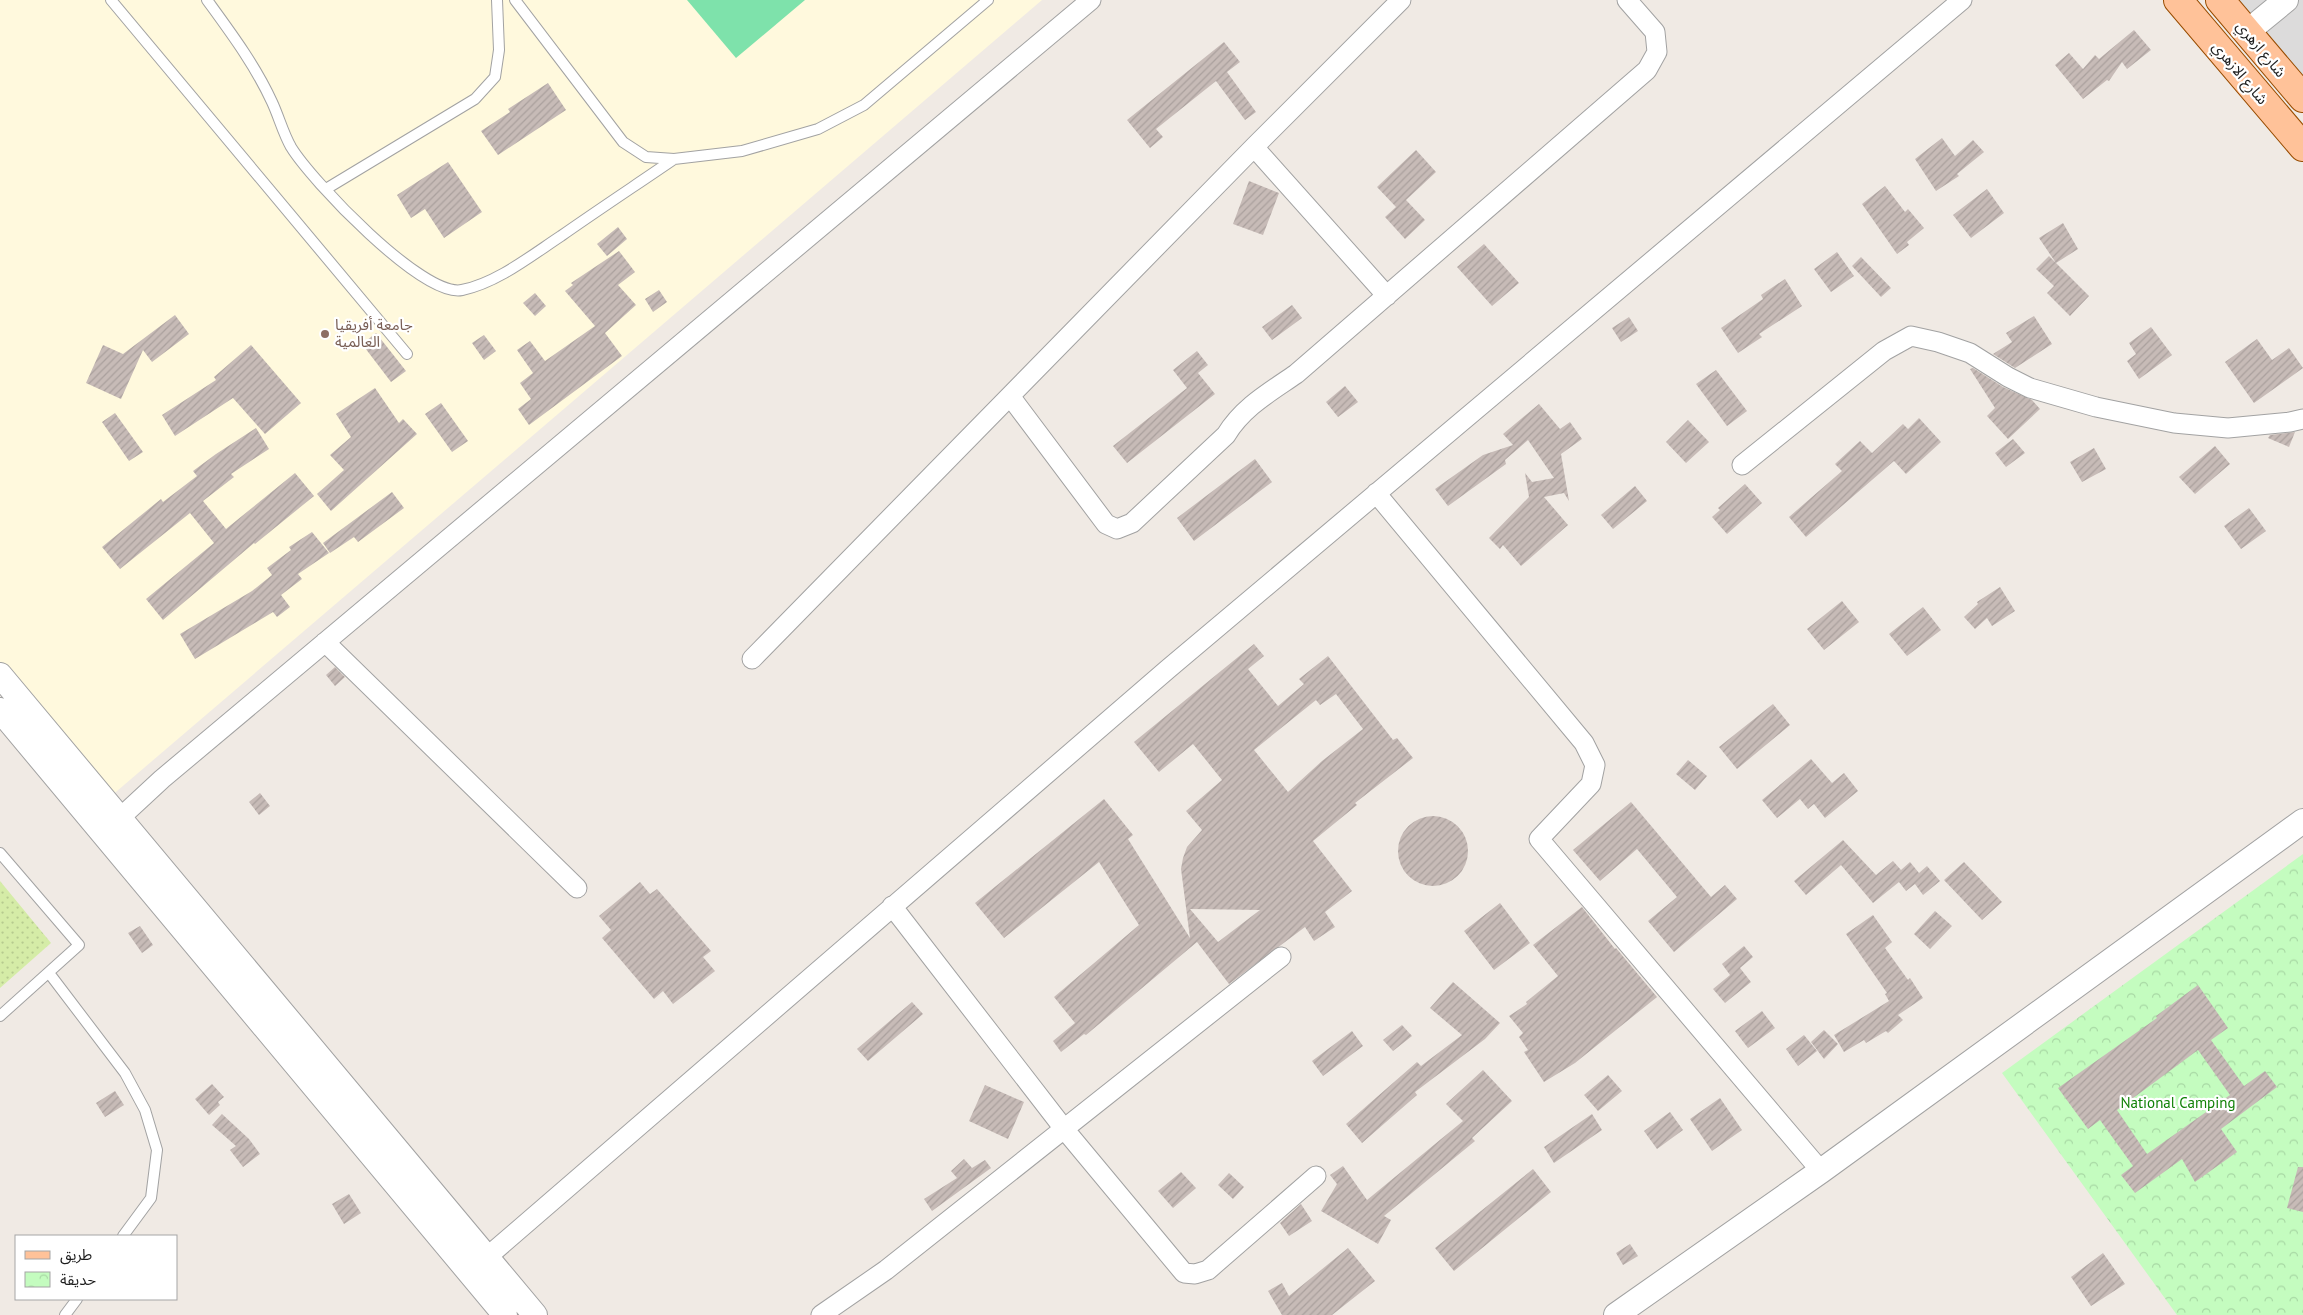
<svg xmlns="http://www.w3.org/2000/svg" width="2303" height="1315" font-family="'PT Sans','Noto Sans Arabic',sans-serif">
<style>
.residential{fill:#dcdbdb}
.education{fill:#fff9dd}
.grass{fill:url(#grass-dots)}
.park{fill:url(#park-crowns)}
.pitch{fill:#7ee2ab}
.building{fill:url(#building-hatch);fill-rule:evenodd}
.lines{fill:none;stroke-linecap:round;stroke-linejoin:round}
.service-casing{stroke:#a2a2a2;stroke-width:12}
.minor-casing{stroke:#a2a2a2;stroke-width:21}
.tertiary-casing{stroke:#a2a2a2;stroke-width:26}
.primary-casing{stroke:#984c00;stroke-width:30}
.service{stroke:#fff;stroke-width:10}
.minor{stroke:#fff;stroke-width:19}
.tertiary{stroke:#fff;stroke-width:24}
.primary{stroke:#ffc299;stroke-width:28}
.education-dot{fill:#8d6e63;stroke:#fff;stroke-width:2}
.labels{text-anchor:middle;stroke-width:4.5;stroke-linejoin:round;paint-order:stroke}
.street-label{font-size:15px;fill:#1e1e1e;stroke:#fff}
.education-label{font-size:15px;fill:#785e54;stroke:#fff;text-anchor:start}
.park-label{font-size:15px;fill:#118107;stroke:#fff}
</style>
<defs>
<pattern id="grass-dots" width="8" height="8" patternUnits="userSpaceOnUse" patternTransform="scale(1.25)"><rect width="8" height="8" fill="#d5eca7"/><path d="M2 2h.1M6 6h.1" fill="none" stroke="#b6ca8f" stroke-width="1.8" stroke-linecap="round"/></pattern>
<pattern id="park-crowns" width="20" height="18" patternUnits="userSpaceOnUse" patternTransform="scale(1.25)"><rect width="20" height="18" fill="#c4fcbf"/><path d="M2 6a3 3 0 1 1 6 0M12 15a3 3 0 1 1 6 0" fill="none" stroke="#a8d8a4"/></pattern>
<pattern id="building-hatch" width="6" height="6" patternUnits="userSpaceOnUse" patternTransform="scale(1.25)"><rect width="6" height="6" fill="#c7bbb7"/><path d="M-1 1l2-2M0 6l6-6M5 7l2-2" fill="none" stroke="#aaa09d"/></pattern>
</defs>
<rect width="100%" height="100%" fill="#f0eae4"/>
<path class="residential" d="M2228,0H2303V88Z"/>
<path class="education" d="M0,0H1042L110,797L0,669Z"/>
<path class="grass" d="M0,881L51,943L0,988Z"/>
<path class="park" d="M2303,854V1315H2177L2002,1073Z"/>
<path class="pitch" d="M687,0H805L736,58Z"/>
<path class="building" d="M2134,30L2151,50L2127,69L2122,62L2109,81L2107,80L2083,99L2055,65L2069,53L2083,69L2095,55L2099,59Z
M1224,42L1240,62L1227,72L1256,112L1245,120L1216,81L1156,129L1163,137L1150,148L1127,120Z
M548,83L566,110L498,155L481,131L510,112L508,109Z
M1942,138L1955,156L1973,140L1984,152L1957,174L1959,176L1936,191L1915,159Z
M1416,150L1436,172L1406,200L1425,220L1405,239L1385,217L1396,207L1377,187Z
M448,162L482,212L444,238L425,209L411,218L397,195Z
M1249,181L1279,193L1263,235L1233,224Z
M1885,186L1905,212L1908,209L1924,228L1907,242L1909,245L1897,254L1862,204Z
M1987,189L2004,213L1971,238L1953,215Z
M2063,223L2078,249L2056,263L2039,238Z
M618,227L627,239L607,256L597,244Z
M1484,244L1519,283L1492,306L1457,267Z
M619,251L635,272L618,285L636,305L605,333L622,356L529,425L518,409L531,399L520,383L533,373L517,350L530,341L545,361L595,326L565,291L573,285L571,283Z
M1837,252L1854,276L1831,292L1814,269Z
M2049,256L2089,296L2070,316L2047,293L2054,286L2036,269Z
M1861,257L1891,288L1881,297L1852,266Z
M1785,279L1802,306L1759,334L1762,337L1738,353L1721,328L1763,299L1761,295Z
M659,290L667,302L653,312L645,299Z
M535,293L546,306L535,316L523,303Z
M1292,305L1302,318L1272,340L1262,327Z
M175,315L189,334L152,362L143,350L121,399L86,383L103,345L123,354Z
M2034,316L2052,344L2015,368L1993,354L2012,342L2006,333Z
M1629,317L1638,331L1621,342L1612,328Z
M2151,327L2172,355L2139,379L2127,361L2136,354L2129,343Z
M376,333L406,371L391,382L362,344Z
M484,335L496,351L484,360L472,343Z
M2257,339L2272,360L2289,348L2303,368L2254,403L2225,362Z
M251,345L301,403L265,434L233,398L175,436L162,415L216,380L214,377Z
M1197,351L1208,365L1198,373L1215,394L1127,463L1113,446L1187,388L1173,370Z
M1973,368L2003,387L2032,400L2040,409L2008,439L1987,416L1995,408L1970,369Z
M1716,370L1747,411L1727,426L1696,384Z
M1345,386L1358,402L1338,417L1326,402Z
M375,388L399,423L403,419L417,434L331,511L317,494L344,470L330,455L351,437L336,414Z
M441,403L468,441L452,452L425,414Z
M1539,404L1560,429L1570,422L1582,439L1561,454L1569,501L1564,493L1544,497L1568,525L1521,566L1503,545L1500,549L1489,538L1529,497L1525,473L1532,482L1554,478L1528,440L1505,460L1506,464L1448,506L1435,489L1483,455L1513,445L1503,434Z
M115,413L143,452L129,461L102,422Z
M1919,418L1941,442L1906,474L1894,461L1806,537L1789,517L1842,471L1835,464L1860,441L1872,453L1903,424L1908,429Z
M1688,420L1709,442L1686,463L1666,442Z
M256,428L269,449L231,474L234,477L203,501L226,529L295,473L314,496L255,544L254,543L163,620L146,599L214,543L190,513L120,569L102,547L161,499L163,502L197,476L193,471L216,454Z
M2295,432L2289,447L2268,438L2270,435Z
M2013,439L2025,453L2006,467L1995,453Z
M2215,446L2230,464L2195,494L2179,477Z
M2094,448L2106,469L2082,482L2070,462Z
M1255,459L1272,482L1194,541L1177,518Z
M1745,484L1762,503L1727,534L1712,517L1720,510L1718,508Z
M1635,486L1647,501L1613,529L1601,515Z
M392,492L404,508L358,542L354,537L330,553L323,543Z
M2249,508L2266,531L2241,549L2224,526Z
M312,532L329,553L298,574L302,579L281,595L290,607L277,617L273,612L195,659L180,634L252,591L272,575L267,568L291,550L289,547Z
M2000,587L2015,611L1992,626L1987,618L1975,629L1964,617L1978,604L1977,602Z
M1842,601L1859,622L1824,650L1807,629Z
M1923,607L1941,630L1907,656L1889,634Z
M1254,644L1264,656L1248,669L1278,706L1304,684L1299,679L1328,656L1393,740L1397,738L1413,758L1355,803L1357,805L1313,841L1352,891L1325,912L1335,927L1314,941L1305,927L1229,984L1197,942L1086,1035L1084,1034L1061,1052L1053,1041L1075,1023L1054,997L1139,925L1099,862L1004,938L975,903L1104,799L1133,835L1128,839L1190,938L1181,869L1183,858L1187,847L1202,830L1186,811L1222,780L1193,744L1159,772L1134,742ZM1336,694L1363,729L1322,761L1288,792L1254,750L1316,700L1320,705ZM1190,909L1260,910L1218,942Z
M335,667L345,677L335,686L326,675Z
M1773,704L1790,725L1737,769L1719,747Z
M1811,759L1832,783L1844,773L1858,791L1825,818L1814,804L1808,809L1800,799L1777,818L1762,800Z
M1688,760L1707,776L1695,790L1676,774Z
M260,793L270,806L259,815L249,802Z
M1631,802L1711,897L1725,885L1737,899L1674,952L1648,921L1677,897L1637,849L1600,881L1573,850Z
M1398 851a35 35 0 1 1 70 0a35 35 0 1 1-70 0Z
M1843,840L1876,875L1893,861L1901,870L1910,862L1919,873L1927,866L1940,881L1923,895L1915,884L1906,891L1899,882L1873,903L1841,865L1806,895L1794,881Z
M1964,862L2002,902L1982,920L1944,880Z
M640,882L650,894L657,889L711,951L703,957L715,971L673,1004L663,991L654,999L602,938L611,930L599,916Z
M1500,903L1530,943L1494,970L1464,931Z
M1582,907L1615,949L1616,948L1657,997L1575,1063L1544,1082L1524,1052L1528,1050L1519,1037L1523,1033L1509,1016L1527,1004L1526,1002L1558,976L1533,945Z
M1935,911L1952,926L1930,949L1914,934Z
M1873,915L1892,942L1885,948L1908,980L1910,978L1923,998L1898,1015L1903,1020L1888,1033L1886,1031L1866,1043L1864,1040L1844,1052L1834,1035L1889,1001L1885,994L1887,993L1846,934Z
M140,926L153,945L142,953L128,933Z
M1744,946L1753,957L1740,968L1751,982L1725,1003L1713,989L1730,975L1722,964Z
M1453,982L1500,1023L1485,1039L1415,1092L1417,1095L1362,1143L1346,1124L1417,1062L1421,1066L1462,1035L1430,1008Z
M2198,985L2228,1028L2211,1040L2244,1086L2265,1071L2277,1087L2221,1129L2237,1152L2195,1182L2182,1159L2135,1193L2121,1175L2133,1166L2100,1120L2088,1129L2058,1088L2157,1018L2156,1016ZM2198,1050L2230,1095L2147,1154L2117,1110Z
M912,1002L923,1014L868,1061L857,1049Z
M1762,1011L1775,1028L1748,1048L1735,1031Z
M1402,1025L1412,1036L1393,1051L1383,1040Z
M1824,1030L1838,1044L1824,1059L1811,1042Z
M1352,1031L1363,1046L1323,1076L1312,1061Z
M1804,1035L1817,1051L1798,1066L1786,1049Z
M1483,1070L1512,1101L1472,1138L1475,1141L1384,1216L1391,1220L1378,1244L1321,1211L1337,1184L1330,1175L1343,1166L1367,1200L1463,1121L1446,1104Z
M1608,1075L1622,1091L1598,1111L1584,1095Z
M212,1084L224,1097L218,1102L220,1105L209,1115L195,1099Z
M985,1085L1024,1102L1008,1139L969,1121Z
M115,1091L124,1105L105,1117L96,1103Z
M1720,1098L1742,1130L1712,1151L1690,1119Z
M1670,1112L1683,1130L1657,1149L1644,1131Z
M222,1114L249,1139L260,1154L243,1167L230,1150L236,1146L212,1125Z
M1592,1114L1602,1130L1554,1163L1544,1147Z
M964,1159L972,1168L985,1160L991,1168L932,1211L924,1199L957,1178L951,1171Z
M2298,1167H2303V1212L2287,1208Z
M1533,1169L1551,1192L1454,1271L1435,1248Z
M1181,1172L1196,1188L1173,1208L1158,1191Z
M1229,1173L1244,1187L1233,1199L1218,1185Z
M349,1194L361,1213L344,1224L332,1204Z
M1301,1204L1312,1221L1289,1236L1280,1223Z
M1630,1244L1638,1256L1623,1265L1616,1253Z
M1348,1248L1375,1281L1332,1315H1282L1268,1291L1282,1283L1289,1296Z
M2103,1253L2125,1284L2091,1306L2071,1277Z"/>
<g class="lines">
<g class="service-casing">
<path id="service" d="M111,0L407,354
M207,0C231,33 255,65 272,102C279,117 283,133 291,147C311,180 423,298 462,290C497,283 532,255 561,236C598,210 636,185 674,159
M515,0L623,142L646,157L674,159L742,151L818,129L864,105L988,0
M326,189L475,99L495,77L499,50L497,0
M0,853L79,945L0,1016
M49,973L125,1073L145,1110L157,1150L151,1198L123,1236
M65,1315L77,1299"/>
</g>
<g class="minor-casing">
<path id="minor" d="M1254,147L1387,296
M1010,396L1106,524L1117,529L1132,523L1226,435C1243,407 1270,392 1296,374L1647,70L1657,52L1655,32L1627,0
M1742,465L1884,351L1911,336L1938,342L1970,353L2008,377L2030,388L2096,407L2174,423L2228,428L2290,422L2303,419
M1376,493L1584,743L1595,765L1591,784L1539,839L1821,1171
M325,642L577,888
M752,659L1254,147L1401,0
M121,817L162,779L1091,0
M892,906L1065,1130L1184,1273L1195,1274L1208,1270L1316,1176
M486,1258L1168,669L1962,0
M821,1315L886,1270L1281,957"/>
</g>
<g class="tertiary-casing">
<path id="tertiary" d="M2247,32L2286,0
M0,675L535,1315
M0,710L505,1315
M1616,1315L1821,1171L2303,821"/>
</g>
<g class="primary-casing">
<path id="primary" d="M2178,0L2303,147
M2220,0L2303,98"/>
</g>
<use href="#service" class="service"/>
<use href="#minor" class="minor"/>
<use href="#tertiary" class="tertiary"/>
<use href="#primary" class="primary"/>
</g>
<circle class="education-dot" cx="325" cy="334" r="5"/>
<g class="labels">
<g class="street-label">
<text transform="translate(2261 49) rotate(50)" y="5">شارع ازهري</text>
<text transform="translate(2240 73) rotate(50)" y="5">شارع الازهري</text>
</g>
<g class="education-label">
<text x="335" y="330">جامعة أفريقيا<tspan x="335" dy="17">العالمية</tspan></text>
</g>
<g class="park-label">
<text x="2178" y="1108">National Camping</text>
</g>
</g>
<rect x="15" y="1235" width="162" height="65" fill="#ffffff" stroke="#a5a5a5"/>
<rect x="25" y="1251" width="25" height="8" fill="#ffc299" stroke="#a5a5a5"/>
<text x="60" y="1260" font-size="15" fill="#1e1e1e">طريق</text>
<rect x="25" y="1272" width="25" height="15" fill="url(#park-crowns)" stroke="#a5a5a5"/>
<text x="60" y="1285" font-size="15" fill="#1e1e1e">حديقة</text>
</svg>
